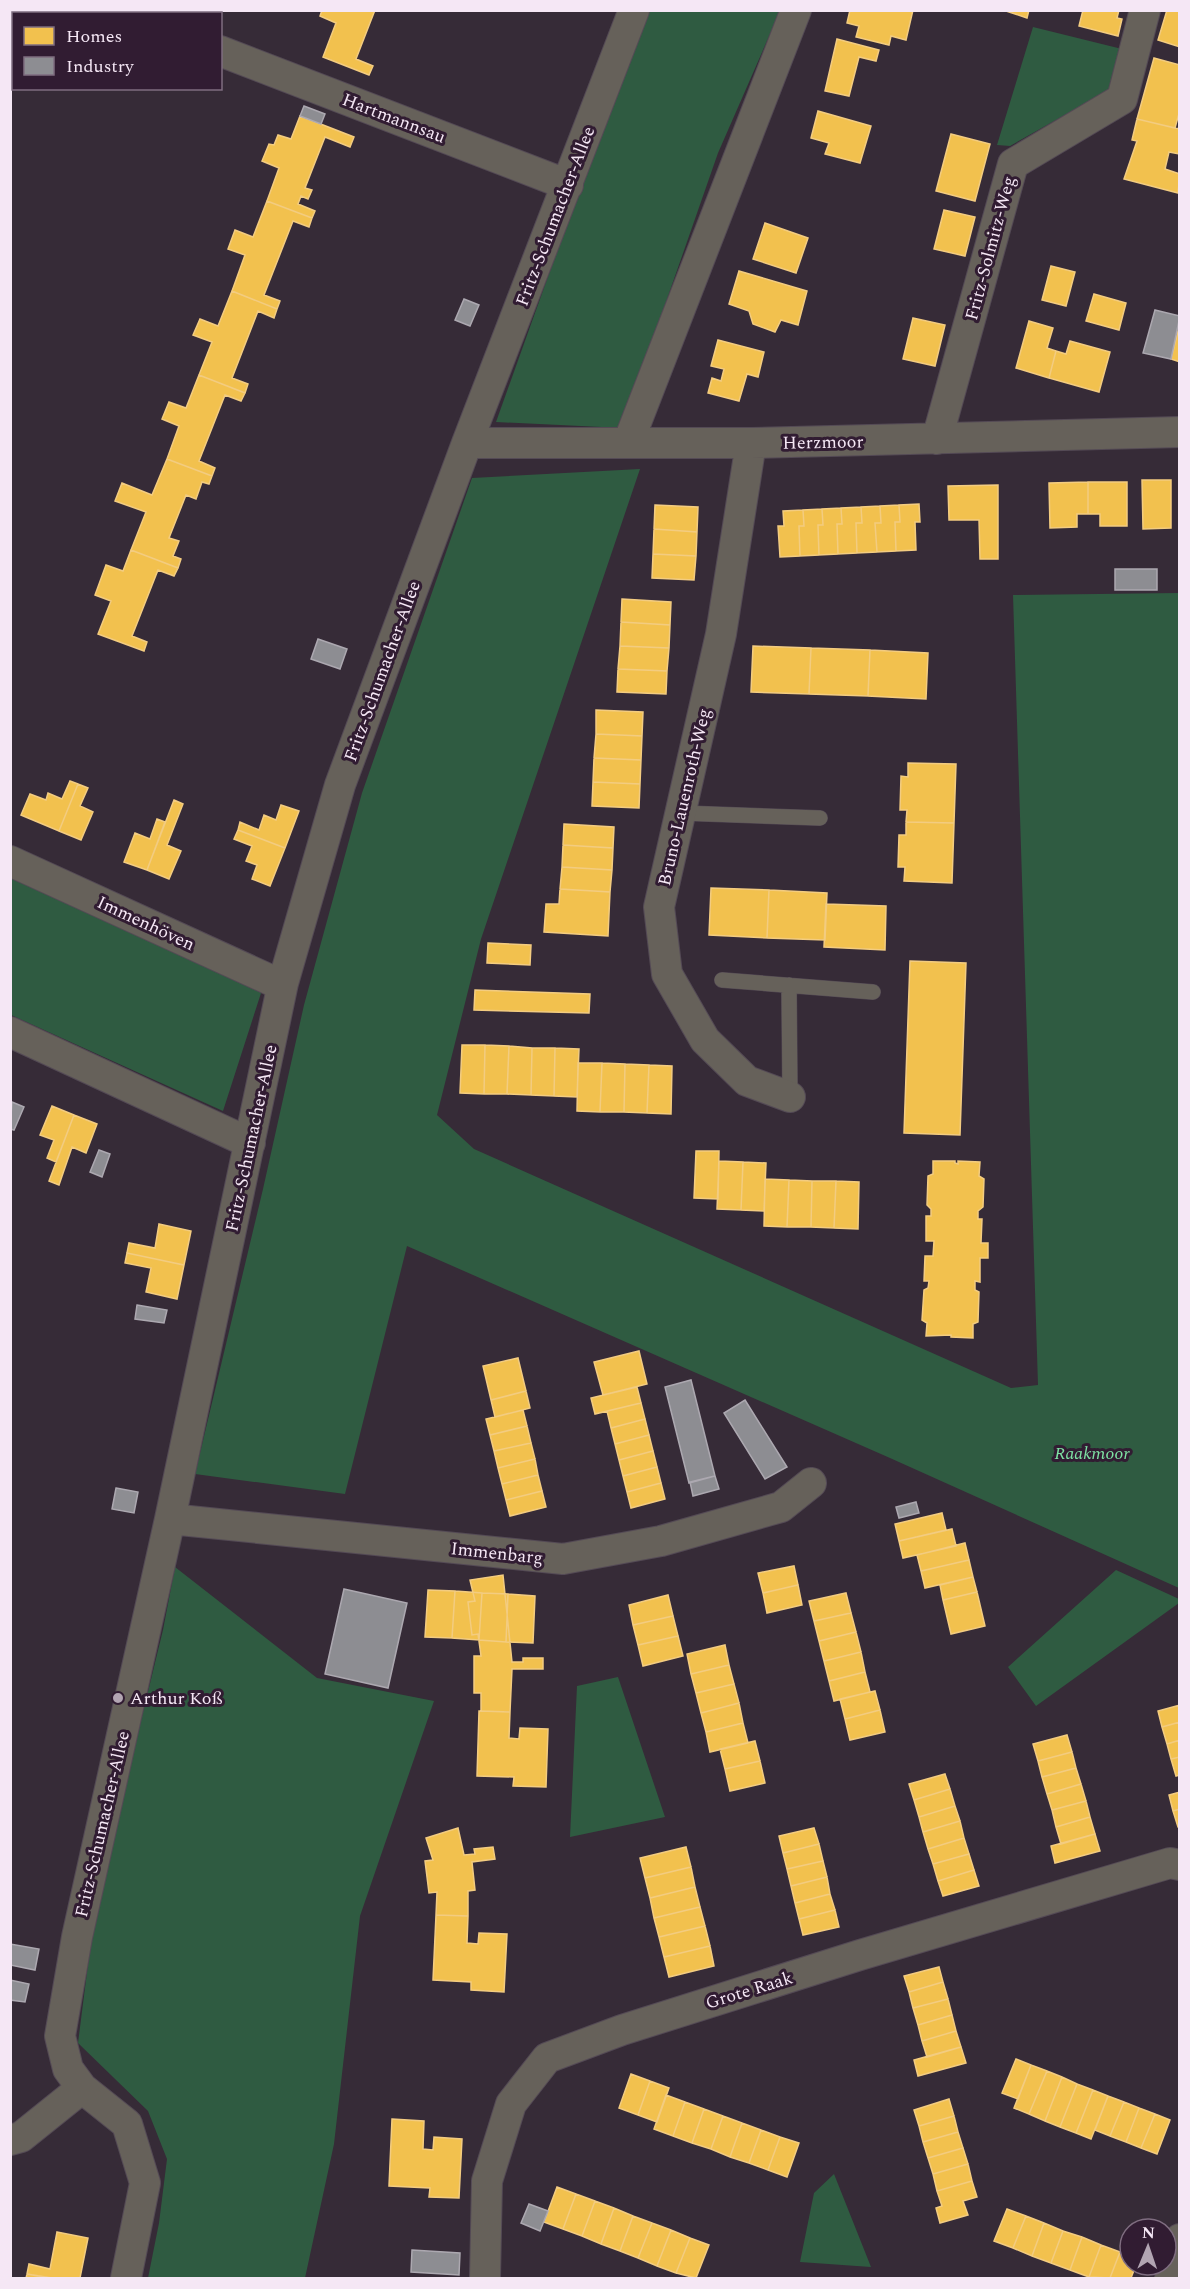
<svg xmlns="http://www.w3.org/2000/svg" width="1190" height="2289" font-family="Spectral,serif">
<style>
.green{fill:#2f5b41}
.homes{fill:#f2c14e;stroke:#f3cc80;stroke-width:1.5}
.industry{fill:#8d8d92;stroke:#aca8b0;stroke-width:1.5}
.lines{fill:none;stroke-linecap:round;stroke-linejoin:round}
.service-casing{stroke:#544a55;stroke-width:16}
.minor-casing{stroke:#544a55;stroke-width:32}
.service{stroke:#66615a;stroke-width:15}
.minor{stroke:#66615a;stroke-width:30}
.poi-dot{fill:#b2a5b2;stroke:#311c32;stroke-width:2}
.labels{text-anchor:middle;stroke-width:6;stroke-linejoin:round;paint-order:stroke}
.street-label{font-size:18px;fill:#f5e7f5;stroke:#311c32}
.park-label{font-size:18px;font-style:italic;fill:#7ee3a3;stroke:#311c32}
.poi-label{font-size:18px;fill:#f5e7f5;stroke:#311c32;text-anchor:start}
</style>
<rect width="100%" height="100%" fill="#362b37"/>
<path class="green" d="M643,11H780L718,153L622,428L496,422Z
M1033,27L1122,49L1111,89L1010,146L997,145Z
M640,469L481,939L437,1115L474,1149L1011,1388L1038,1385L1013,595L1179,593V1588L890,1458L407,1246L345,1494L195,1474L263,1189L304,1005L362,793L472,478Z
M11,872L262,990L223,1111L11,1015Z
M175,1567L317,1678L434,1701L360,1916L334,2144L305,2278H148L159,2223L167,2159L148,2111L78,2043L95,1909L163,1630Z
M1116,1570L1179,1599V1603L1036,1706L1008,1667Z
M618,1677L665,1817L570,1837L577,1686Z
M834,2174L871,2267L800,2262L814,2193Z"/>
<path class="homes" d="M322,10H375L356,59L373,66L369,75L323,57L336,23L320,16Z
M850,10H913L906,40L891,36L889,45L856,37L859,26L847,23Z
M1003,10H1029L1027,18Z
M1083,10H1119L1117,18L1122,19L1118,36L1079,26Z
M1167,10H1180V47L1158,40Z
M837,39L879,50L876,61L859,57L849,96L825,91Z
M1154,58L1180,65V110L1175,128L1137,119Z
M818,111L871,126L860,163L825,154L829,143L811,138Z
M300,116L354,137L350,147L325,137L305,188L312,190L308,199L301,196L298,204L315,211L312,218L267,201L279,168L262,161L269,144L274,145L278,135L291,139Z
M1137,119L1180,129V154L1169,152L1165,169L1180,174L1178,193L1124,179L1137,141L1132,140Z
M951,134L990,144L975,201L936,191Z
M267,201L312,218L309,227L293,221L264,295L280,301L277,309L232,291L245,255L228,249L235,230L253,237Z
M944,210L975,217L965,256L934,249Z
M765,223L808,238L796,273L753,259Z
M1051,266L1075,272L1066,306L1042,300Z
M739,271L807,291L798,325L781,320L775,332L753,324L749,311L729,304Z
M232,291L277,309L274,318L258,311L232,378L248,384L245,393L199,375L212,342L193,335L200,319L218,326Z
M1094,294L1126,303L1119,330L1086,321Z
M913,318L945,325L935,366L903,359Z
M1029,321L1053,328L1047,348L1056,351L1049,378L1016,368Z
M1180,323V362L1171,359Z
M718,340L764,352L758,377L747,374L739,401L708,393L712,378L721,381L724,369L711,366Z
M1070,341L1110,352L1099,392L1049,378L1056,351L1066,354Z
M199,375L245,393L241,401L225,395L199,461L215,468L212,476L167,459L179,426L162,419L169,402L186,408Z
M167,459L212,476L209,484L202,482L196,499L186,495L169,538L179,541L173,556L181,559L178,568L131,550L146,512L115,501L122,483L152,495Z
M1142,480H1171V528L1143,529Z
M1088,482V514H1077V527L1050,528L1049,483Z
M1088,482H1127V526H1100V514H1088Z
M998,485V559H980L979,520H949L948,486Z
M919,504L920,522H915L916,550L896,551L895,522H900L899,505Z
M655,505L698,507L697,532L654,529Z
M899,505L900,522H895L896,551L877,552L875,523H881L880,506Z
M880,506L881,523H875L877,552L857,553L856,523H862L861,507Z
M861,507L862,523H856L857,553L838,554L837,524H842L841,508Z
M841,508L842,524H837L838,554L819,555L818,525H823L822,509Z
M822,509L823,525H818L819,555L800,556L799,526H804L803,510Z
M803,510L804,526H799L800,556L780,557L778,526H784L783,511Z
M654,529L697,532L696,556L653,554Z
M131,550L178,568L174,576L158,570L132,636L147,642L144,651L98,634L111,601L95,595L106,565L123,571Z
M653,554L696,556L694,580L652,578Z
M622,599L671,602L670,625L621,622Z
M621,622L670,625L669,648L620,646Z
M620,646L669,648L667,671L618,669Z
M753,646L811,648L809,694L751,692Z
M811,648L870,650L868,696L809,694Z
M870,650L928,653L926,699L868,696Z
M618,669L667,671L666,694L617,692Z
M596,710L643,712L642,736L596,734Z
M596,734L642,736L641,760L594,758Z
M594,758L641,760L640,784L593,782Z
M908,763L956,764L954,823L906,822L907,810H900L901,776L908,777Z
M70,781L78,784L59,831L21,815L30,794L46,800L48,793L62,799Z
M593,782L640,784L639,808L592,806Z
M78,784L88,788L80,806L93,812L81,840L59,831Z
M174,800L183,804L167,845L181,851L169,879L147,870Z
M281,805L299,811L285,848L238,830L240,822L259,830L264,815L276,820Z
M157,819L165,822L147,870L124,862L135,833L150,839Z
M906,822L954,823L952,883L904,881L905,867H898L899,835H906Z
M564,824L614,827L613,848L563,845Z
M238,830L285,848L270,886L252,879L257,865L246,861L252,846L234,839Z
M563,845L613,848L612,870L562,867Z
M562,867L612,870L610,892L560,889Z
M711,888L769,890L767,938L709,935Z
M560,889L610,892L608,936L544,932L546,904H559Z
M769,890L827,893L825,940L767,938Z
M826,904L886,906L885,950L824,947Z
M488,943L531,945L530,965L487,963Z
M910,961L966,963L960,1135L904,1133Z
M475,990L590,994L589,1013L474,1010Z
M462,1045H485L484,1094L460,1093Z
M485,1045L509,1046L507,1094H484Z
M509,1046L532,1048L531,1095L507,1094Z
M532,1048H555L554,1096L531,1095Z
M555,1048L579,1049L577,1097L554,1096Z
M578,1063H602L600,1112L577,1111Z
M602,1063L625,1064L624,1112H600Z
M625,1064L649,1065L647,1113L624,1112Z
M649,1065L672,1066L671,1114L647,1113Z
M52,1106L74,1115L56,1162L47,1158L54,1140L40,1135Z
M74,1115L97,1124L86,1153L72,1147L59,1185L49,1181Z
M696,1151H719L718,1199L694,1198Z
M719,1161L743,1162L741,1210L717,1209Z
M933,1161H955V1163L958,1164V1161L980,1162L979,1176L984,1179L983,1207L978,1211V1219H982L981,1243H988V1258H980V1282L975,1281V1290L979,1292L978,1322L973,1324V1338L951,1337V1335L926,1336L927,1323L922,1320L924,1290L928,1288L929,1281H924L925,1256H933L934,1241H926V1216H931V1209L927,1205L928,1176L933,1174Z
M743,1162L766,1163L764,1211L741,1210Z
M765,1179L789,1180L787,1227L764,1226Z
M789,1180L812,1181L811,1227H787Z
M812,1181H836L834,1228L811,1227Z
M836,1181L859,1182L858,1229L834,1228Z
M159,1224L191,1231L184,1265L127,1253L129,1243L155,1248Z
M127,1253L184,1265L177,1299L146,1292L151,1268L125,1263Z
M639,1351L647,1384L603,1395L594,1362Z
M518,1358L526,1391L491,1400L483,1366Z
M637,1387L641,1403L595,1414L591,1398Z
M526,1391L530,1408L495,1417L491,1400Z
M641,1403L645,1419L611,1428L607,1411Z
M523,1410L527,1426L490,1435L486,1419Z
M645,1419L649,1435L615,1444L611,1428Z
M527,1426L531,1443L494,1451L490,1435Z
M649,1435L653,1451L619,1460L615,1444Z
M531,1443L535,1459L498,1468L494,1451Z
M653,1451L657,1467L623,1476L619,1460Z
M535,1459L538,1475L502,1484L498,1468Z
M657,1467L661,1483L627,1492L623,1476Z
M538,1475L542,1491L506,1500L502,1484Z
M661,1483L665,1499L631,1508L627,1492Z
M542,1491L546,1507L510,1516L506,1500Z
M942,1513L946,1530L899,1541L895,1524Z
M952,1529L956,1546L903,1558L899,1541Z
M965,1543L969,1560L921,1571L917,1555Z
M969,1560L973,1577L925,1588L921,1571Z
M794,1566L798,1585L763,1593L758,1573Z
M503,1575L512,1662H523V1658H543V1669H512L510,1712L481,1711V1693H474V1656H481L478,1634L472,1635L468,1602L475,1601L470,1580Z
M973,1577L977,1592L943,1600L940,1585Z
M798,1585L802,1605L767,1613L763,1593Z
M428,1590L455,1591L452,1638L425,1637Z
M455,1591L482,1593L479,1640L452,1638Z
M977,1592L985,1626L951,1634L943,1600Z
M482,1593L508,1594L506,1642L479,1640Z
M846,1593L851,1613L814,1621L809,1601Z
M508,1594L535,1596L533,1643L506,1642Z
M668,1595L673,1616L633,1625L629,1605Z
M851,1613L856,1632L819,1641L814,1621Z
M673,1616L678,1636L638,1645L633,1625Z
M856,1632L861,1652L824,1661L819,1641Z
M678,1636L683,1656L643,1666L638,1645Z
M725,1645L729,1665L691,1674L687,1654Z
M861,1652L865,1672L829,1681L824,1661Z
M729,1665L734,1684L696,1693L691,1674Z
M865,1672L870,1692L834,1701L829,1681Z
M734,1684L739,1703L701,1713L696,1693Z
M875,1691L880,1710L845,1719L840,1699Z
M739,1703L743,1723L706,1732L701,1713Z
M1180,1705V1722L1162,1727L1158,1711Z
M880,1710L885,1732L850,1740L845,1719Z
M479,1711L510,1712L509,1738L519,1739L520,1728L548,1729L546,1787L513,1786L514,1777L477,1776Z
M1180,1722V1740L1167,1744L1162,1727Z
M743,1723L748,1743L710,1752L706,1732Z
M1067,1735L1072,1752L1038,1761L1033,1744Z
M1180,1740V1757L1171,1759L1167,1744Z
M755,1741L760,1761L725,1769L720,1749Z
M1072,1752L1076,1768L1042,1777L1038,1761Z
M1180,1757V1775L1176,1776L1171,1759Z
M760,1761L765,1783L730,1791L725,1769Z
M1076,1768L1081,1784L1047,1794L1042,1777Z
M945,1774L950,1789L914,1800L909,1784Z
M1081,1784L1086,1801L1052,1810L1047,1794Z
M950,1789L955,1806L919,1817L914,1800Z
M1180,1792V1809L1173,1811L1169,1795Z
M1086,1801L1090,1817L1056,1827L1052,1810Z
M955,1806L960,1821L923,1832L919,1817Z
M1180,1809V1827H1178L1173,1811Z
M1090,1817L1095,1834L1061,1844L1056,1827Z
M960,1821L964,1838L928,1849L923,1832Z
M458,1828L464,1855L475,1854L474,1849L493,1847L495,1859L472,1862L475,1890L468,1891V1916L436,1915L437,1892L429,1893L425,1861L433,1860L426,1838Z
M814,1828L819,1844L783,1853L779,1836Z
M1095,1834L1100,1851L1055,1863L1051,1846Z
M964,1838L969,1854L933,1864L928,1849Z
M819,1844L823,1861L787,1869L783,1853Z
M686,1847L691,1867L645,1878L640,1858Z
M969,1854L974,1870L938,1881L933,1864Z
M823,1861L827,1877L791,1886L787,1869Z
M691,1867L695,1887L650,1898L645,1878Z
M974,1870L979,1886L943,1896L938,1881Z
M827,1877L830,1894L795,1903L791,1886Z
M695,1887L700,1907L654,1918L650,1898Z
M830,1894L835,1910L799,1919L795,1903Z
M700,1907L705,1926L659,1937L654,1918Z
M835,1910L839,1927L803,1935L799,1919Z
M436,1915L468,1916L467,1943L478,1944L479,1933L507,1934L504,1992L471,1990V1982L433,1980Z
M705,1926L710,1946L664,1957L659,1937Z
M710,1946L714,1966L669,1977L664,1957Z
M939,1967L943,1982L909,1992L904,1976Z
M943,1982L948,1999L913,2008L909,1992Z
M948,1999L952,2015L918,2025L913,2008Z
M952,2015L956,2031L922,2041L918,2025Z
M956,2031L961,2047L927,2057L922,2041Z
M961,2047L966,2063L918,2076L914,2060Z
M1016,2059L1031,2065L1018,2099L1002,2093Z
M1031,2065L1047,2071L1029,2114L1014,2108Z
M1047,2071L1062,2077L1045,2121L1029,2114Z
M631,2074L650,2081L638,2115L619,2108Z
M1062,2077L1077,2084L1060,2127L1045,2121Z
M650,2081L669,2088L657,2122L638,2115Z
M1077,2084L1093,2090L1076,2133L1060,2127Z
M1093,2090L1108,2096L1091,2139L1076,2133Z
M666,2095L685,2102L673,2136L654,2129Z
M1108,2096L1124,2102L1110,2136L1095,2130Z
M949,2099L954,2116L919,2126L914,2110Z
M685,2102L704,2109L692,2143L673,2136Z
M1124,2102L1139,2108L1126,2142L1110,2136Z
M1139,2108L1155,2114L1141,2148L1126,2142Z
M704,2109L723,2116L711,2149L692,2143Z
M1155,2114L1170,2120L1157,2154L1141,2148Z
M723,2116L742,2123L730,2157L711,2149Z
M954,2116L958,2132L923,2142L919,2126Z
M392,2119L424,2121L423,2149L433,2150L434,2137L462,2139L459,2198L429,2197L430,2188L389,2186Z
M742,2123L761,2130L749,2163L730,2157Z
M761,2130L780,2137L768,2170L749,2163Z
M958,2132L963,2148L928,2158L923,2142Z
M780,2137L799,2143L787,2177L768,2170Z
M963,2148L968,2164L933,2174L928,2158Z
M968,2164L972,2181L937,2191L933,2174Z
M972,2181L977,2197L963,2201L968,2215L940,2223L936,2208L942,2206L937,2191Z
M557,2187L576,2194L563,2229L544,2222Z
M576,2194L595,2201L582,2236L563,2229Z
M595,2201L614,2208L601,2244L582,2236Z
M614,2208L633,2216L620,2251L601,2244Z
M1007,2209L1026,2216L1013,2248L994,2241Z
M633,2216L652,2223L638,2258L620,2251Z
M1026,2216L1044,2223L1032,2256L1013,2248Z
M652,2223L671,2230L657,2266L638,2258Z
M1044,2223L1063,2231L1051,2263L1032,2256Z
M671,2230L690,2238L676,2273L657,2266Z
M1063,2231L1082,2237L1070,2270L1051,2263Z
M57,2232L88,2238L80,2278H52L27,2274L29,2264L50,2269Z
M1082,2237L1101,2245L1089,2277L1070,2270Z
M690,2238L709,2245L696,2278L676,2273Z
M1101,2245L1120,2252L1110,2278L1089,2277Z
M1120,2252L1130,2256V2265H1136L1131,2278H1110Z
M27,2274L48,2278H52H26Z"/>
<path class="industry" d="M10,10H20L18,14H14V26L10,33Z
M304,106L325,114L321,124L300,116Z
M464,299L479,305L470,326L455,320Z
M1155,310L1180,316L1171,359L1143,353Z
M1115,569H1157V590H1115Z
M318,639L347,649L340,669L311,659Z
M12,1102L24,1107L14,1130L10,1129Z
M99,1150L110,1154L102,1177L90,1172Z
M137,1305L167,1310L164,1323L135,1319Z
M691,1380L715,1476L689,1483L665,1387Z
M745,1400L787,1467L765,1479L724,1413Z
M715,1476L719,1489L693,1496L690,1482Z
M116,1488L138,1492L134,1513L112,1509Z
M916,1502L919,1513L899,1518L896,1507Z
M344,1589L407,1603L388,1688L325,1674Z
M10,1944L39,1949L35,1970L10,1965Z
M10,1980L29,1984L25,2002L10,2000Z
M529,2204L548,2211L540,2231L521,2223Z
M412,2250L460,2253L459,2275L411,2272Z"/>
<g class="lines">
<g class="service-casing">
<path id="service" d="M681,813L820,818
M722,980L873,992
M789,985L790,1097"/>
</g>
<g class="minor-casing">
<path id="minor" d="M116,10L124,14
M220,51L568,185
M937,439L1013,164L1122,99L1145,10
M467,443H751L1180,432
M628,443L796,10
M751,443L721,634L659,907L667,974L705,1040L747,1081L790,1097
M10,861L277,983H283
M10,1032L250,1143
M170,1519L563,1559L661,1541L781,1507L811,1483
M10,2140L21,2137L82,2088
M126,2278L145,2183L127,2124L82,2088L68,2069L60,2036L77,1937L170,1519L283,983L340,785L467,443L634,10
M485,2278L487,2181L511,2104L547,2058L622,2030L860,1955L1170,1863L1180,1865
M1170,2278L1180,2239"/>
</g>
<use href="#service" class="service"/>
<use href="#minor" class="minor"/>
</g>
<circle class="poi-dot" cx="118" cy="1698" r="6"/>
<g class="labels">
<g class="street-label">
<text transform="translate(394 118) rotate(21)" y="6">Hartmannsau</text>
<text transform="translate(555 216) rotate(-69)" y="6">Fritz-Schumacher-Allee</text>
<text transform="translate(990 248) rotate(-75)" y="6">Fritz-Solmitz-Weg</text>
<text transform="translate(823 442) rotate(-1)" y="6">Herzmoor</text>
<text transform="translate(382 671) rotate(-70)" y="6">Fritz-Schumacher-Allee</text>
<text transform="translate(684 797) rotate(-77)" y="6">Bruno-Lauenroth-Weg</text>
<text transform="translate(146 923) rotate(25)" y="6">Immenhöven</text>
<text transform="translate(251 1138) rotate(-78)" y="6">Fritz-Schumacher-Allee</text>
<text transform="translate(497 1553) rotate(6)" y="6">Immenbarg</text>
<text transform="translate(102 1824) rotate(-77)" y="6">Fritz-Schumacher-Allee</text>
<text transform="translate(749 1990) rotate(-17)" y="6">Grote Raak</text>
</g>
<g class="park-label">
<text x="1092" y="1459">Raakmoor</text>
</g>
<g class="poi-label">
<text x="130" y="1704">Arthur Koß</text>
</g>
</g>
<rect width="1190" height="2289" fill="none" stroke="#f5e7f5" stroke-width="24"/>
<rect x="12" y="12" width="210" height="78" fill="#311c32" stroke="#7f6d80" stroke-width="1.5"/>
<rect x="24" y="27" width="30" height="18" fill="#f2c14e" stroke="#7f6d80" stroke-width="1.5"/>
<text x="66" y="42" font-size="18" fill="#f5e7f5">Homes</text>
<rect x="24" y="57" width="30" height="18" fill="#8d8d92" stroke="#7f6d80" stroke-width="1.5"/>
<text x="66" y="72" font-size="18" fill="#f5e7f5">Industry</text>
<g transform="translate(1148 2247) rotate(2)"><circle r="28" fill="#311c32" stroke="#7f6d80" stroke-width="1.5"/>
<path d="M0-4.5L10 22L0 15L-10 22Z" fill="#b2a5b2"/>
<text y="-9" font-size="16" font-weight="bold" text-anchor="middle" fill="#f5e7f5">N</text>
</g>
</svg>
